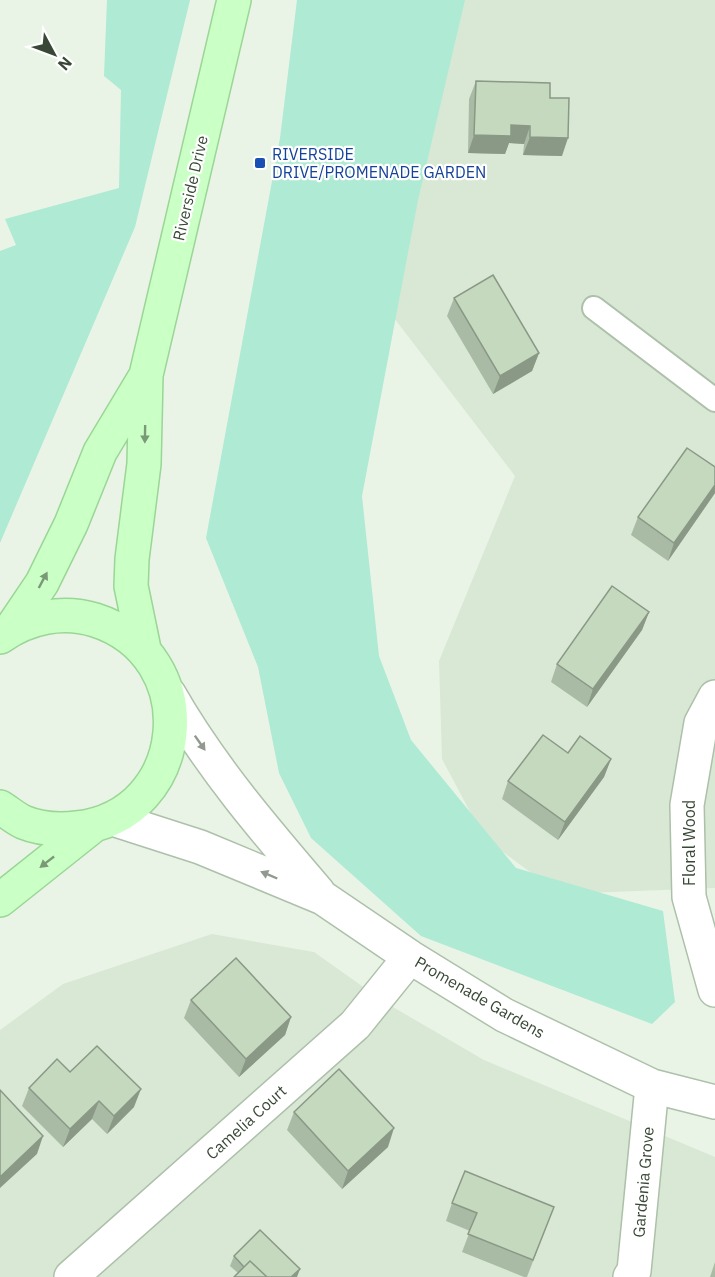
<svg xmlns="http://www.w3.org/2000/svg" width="715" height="1277" font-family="'IBM Plex Sans',sans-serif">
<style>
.residential{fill:#d8e8d5}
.green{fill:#aeead4}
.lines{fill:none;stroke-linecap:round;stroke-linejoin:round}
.lane-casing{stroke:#adc0a9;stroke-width:26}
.street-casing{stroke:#adc0a9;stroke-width:36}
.secondary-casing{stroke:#9ad695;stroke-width:36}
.lane{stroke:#fff;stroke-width:22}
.street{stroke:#fff;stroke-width:33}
.secondary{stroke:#caffc6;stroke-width:33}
.wall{fill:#a9bba4}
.shaded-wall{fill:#8a9886}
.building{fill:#c5d9bf;stroke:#8a9886;stroke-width:1.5}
.oneway{fill:#7a9a77}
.oneway2{fill:#929a90}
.transit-dot{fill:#1a4fb4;stroke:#fff;stroke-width:2}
.labels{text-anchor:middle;stroke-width:4.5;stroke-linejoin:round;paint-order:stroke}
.transit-label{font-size:16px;fill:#164399;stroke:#fff;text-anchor:start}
.street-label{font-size:16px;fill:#394836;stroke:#fff}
</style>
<rect width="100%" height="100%" fill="#e9f4e7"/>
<path class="residential" d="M463,0H715V888L560,894L484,838L442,759L439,661L515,476L368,284Z
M212,934L314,952L386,1003L484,1060L715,1157V1277H0V1030L63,984Z"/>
<path class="green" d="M107,0H190L135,227L0,543V251L16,245L5,219L119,188L121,90L104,76Z
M297,0H465L418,200L362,496L379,656L411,740L516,868L663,911L675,1002L652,1024L421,936L311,838L279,773L258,667L206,538L280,138Z"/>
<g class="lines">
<g class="lane-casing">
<path id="lane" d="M594,308L715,400"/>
</g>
<g class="street-casing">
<path id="street" d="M169,694C210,766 264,829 318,892
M715,697L701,723L687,805L689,897L715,990
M113,819L200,847L323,898L410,957L504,1015L652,1086L715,1102
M71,1277L355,1025L410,957
M630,1277L634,1271L652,1086"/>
</g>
<g class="secondary-casing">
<path id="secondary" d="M11,629L42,583L71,524L100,452L145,377
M0,637C28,617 63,610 95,620C205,655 191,815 77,828C60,830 40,829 23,822C15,818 8,812 0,807
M144,649L131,586L132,559L144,464L146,375L234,0
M0,900L93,826"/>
</g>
<use href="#lane" class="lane"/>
<use href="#street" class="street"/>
<use href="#secondary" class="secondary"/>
</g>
<path class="wall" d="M476,81L550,98L562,156L523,155L524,144L509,143L505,154L468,153L469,99Z
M454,298L539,353L532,371L493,394L447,316Z
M715,467V493L668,561L631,535L638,517Z
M649,612L642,630L587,707L551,682L557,664Z
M568,753L611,759L604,777L558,840L502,799L508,781Z
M191,1000L291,1017L285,1035L239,1077L184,1018Z
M70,1072L134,1107L107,1134L92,1119L63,1147L22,1106L29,1088Z
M294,1112L388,1147L342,1189L287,1130Z
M452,1203L547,1225L527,1277H524L462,1252L470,1231L446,1221Z
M234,1256L297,1277L238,1273L230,1266Z
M715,1262V1277H710Z"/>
<path class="shaded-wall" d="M511,125L530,126L524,144L509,143L505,154L468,153L474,135Z
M530,137L568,138L562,156L523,155Z
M539,353L532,371L493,394L500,376Z
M715,485V493L668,561L674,543Z
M649,612L642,630L587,707L593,689Z
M611,759L604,777L558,840L565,822Z
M291,1017L285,1035L239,1077L246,1059Z
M141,1089L134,1107L107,1134L114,1116Z
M99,1101L92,1119L63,1147L70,1129Z
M394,1128L388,1147L342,1189L348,1171Z
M43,1136L37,1154L0,1188V1177Z
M300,1269L297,1277H291Z"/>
<path class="building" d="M476,81L550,83V98H569L568,138L530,137V126L511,125V136L474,135Z
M493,275L539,353L500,376L454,298Z
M687,448L715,467V485L674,543L638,517Z
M612,586L649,612L593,689L557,664Z
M543,735L568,753L580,736L611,759L565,822L508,781Z
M236,958L291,1017L246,1059L191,1000Z
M97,1046L141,1089L114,1116L99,1101L70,1129L29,1088L57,1059L70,1072Z
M339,1069L394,1128L348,1171L294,1112Z
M0,1090L43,1136L0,1177Z
M465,1171L554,1207L533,1260L468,1234L477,1213L452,1203Z
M260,1230L300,1269L291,1277H267L250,1261L244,1267L234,1256Z
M250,1261L267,1277H234Z"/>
<defs><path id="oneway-solid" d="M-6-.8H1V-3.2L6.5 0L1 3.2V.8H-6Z" transform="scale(1.5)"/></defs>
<g class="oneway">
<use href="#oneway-solid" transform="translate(145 434) rotate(91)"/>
<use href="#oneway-solid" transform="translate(43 580) rotate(-62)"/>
<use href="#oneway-solid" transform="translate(47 862) rotate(142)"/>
</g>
<g class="oneway2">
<use href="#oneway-solid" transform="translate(200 743) rotate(55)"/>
<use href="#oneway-solid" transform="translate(269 875) rotate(-157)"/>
</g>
<rect class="transit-dot" x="254" y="157" width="12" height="12" rx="3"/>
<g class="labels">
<g class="transit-label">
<text x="272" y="160">RIVERSIDE<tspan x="272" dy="18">DRIVE/PROMENADE GARDEN</tspan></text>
</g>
<g class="street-label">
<text transform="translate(190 188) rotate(-77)" y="6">Riverside Drive</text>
<text transform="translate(689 843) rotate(-90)" y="6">Floral Wood</text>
<text transform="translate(480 997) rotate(30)" y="6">Promenade Gardens</text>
<text transform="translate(246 1122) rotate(-42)" y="6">Camelia Court</text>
<text transform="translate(643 1182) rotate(-85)" y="6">Gardenia Grove</text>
</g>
</g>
<g transform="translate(54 54) rotate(131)" stroke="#ffffff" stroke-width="4.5" paint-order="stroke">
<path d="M0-4.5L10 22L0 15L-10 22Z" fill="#394836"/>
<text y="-9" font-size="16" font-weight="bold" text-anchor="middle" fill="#394836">N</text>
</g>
</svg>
